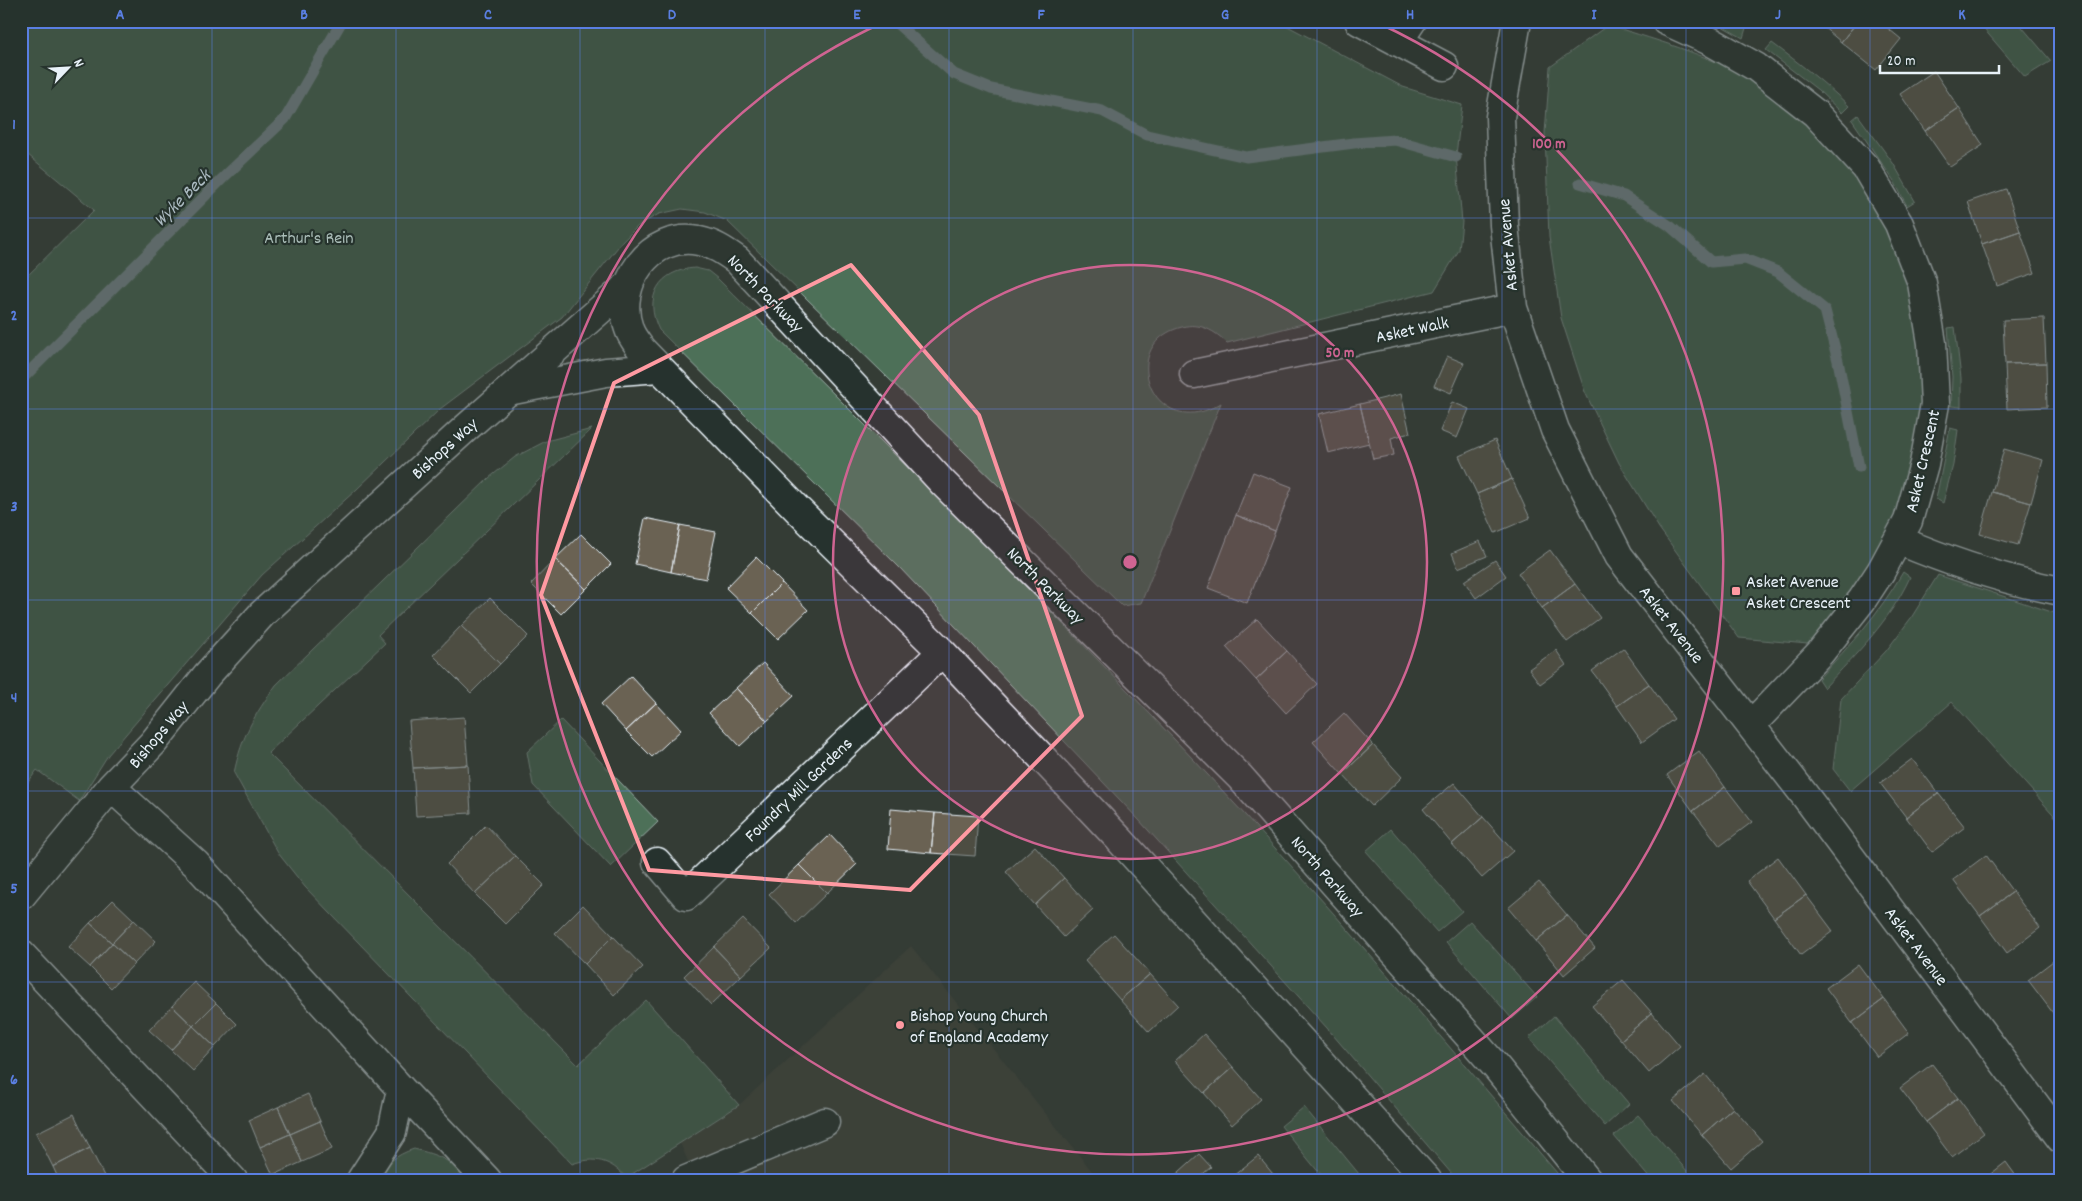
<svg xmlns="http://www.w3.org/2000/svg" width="2082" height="1201" font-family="Dekko,sans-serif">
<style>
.built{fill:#44473e}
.green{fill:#4e6f59;stroke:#9bb0a8}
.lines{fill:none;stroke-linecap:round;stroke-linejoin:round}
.stream{stroke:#90a1a8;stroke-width:11}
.building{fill:#6b6253;stroke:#e8f1f8}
.minor-casing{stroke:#e8f1f8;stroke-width:31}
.minor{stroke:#26332d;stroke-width:28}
.marked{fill:none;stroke:#ff9aa2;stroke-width:4;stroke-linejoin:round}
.grid{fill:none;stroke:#5a7fe2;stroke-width:1;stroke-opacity:0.55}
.ring{fill:none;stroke:#cf6492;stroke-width:2.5}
.poi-dot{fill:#ff9aa2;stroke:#26332d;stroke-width:2}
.labels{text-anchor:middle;stroke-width:4.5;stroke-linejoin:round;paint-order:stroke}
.park-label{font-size:18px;fill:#aabdb8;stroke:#26332d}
.street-label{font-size:18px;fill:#e8f1f8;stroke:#26332d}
.poi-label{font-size:18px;fill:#e8f1f8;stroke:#26332d;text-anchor:start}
.water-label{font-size:19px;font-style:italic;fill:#adbcc3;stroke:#26332d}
.centre{fill:#cf6492;stroke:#26332d;stroke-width:2.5}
.ring-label{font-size:15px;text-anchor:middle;font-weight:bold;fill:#cf6492;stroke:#26332d;stroke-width:4.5;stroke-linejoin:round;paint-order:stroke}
.neatline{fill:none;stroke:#5a7fe2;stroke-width:2}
.grid-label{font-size:16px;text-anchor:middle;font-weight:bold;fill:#5a7fe2}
</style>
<rect width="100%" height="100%" fill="#343c35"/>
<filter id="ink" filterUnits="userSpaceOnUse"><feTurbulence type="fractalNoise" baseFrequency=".02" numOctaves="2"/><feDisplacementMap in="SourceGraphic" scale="10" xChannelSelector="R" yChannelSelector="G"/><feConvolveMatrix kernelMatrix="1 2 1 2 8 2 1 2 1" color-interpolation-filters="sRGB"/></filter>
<g filter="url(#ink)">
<path class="built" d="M911,946L1099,1180H696L680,1143L739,1105Z"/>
<path class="green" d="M21,21H1278L1403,87L1462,105L1456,155L1462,222L1459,250L1434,291L1227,343C1215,331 1200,322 1182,327C1114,344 1154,445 1221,403L1141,603L1122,606L727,221L705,212L682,209L659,214L639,225L622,242L562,317L440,409L356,490L262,575L108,755L79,801L37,770L21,792V282L94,210L21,149Z
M1713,21H1732L1746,28L1743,38Z
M1977,21H2017L2051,61L2025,77Z
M1608,25C1662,42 1717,57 1766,88C1794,105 1822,136 1842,161C1913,246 1941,359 1912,466C1908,479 1906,493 1901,505C1891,529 1877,552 1863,573C1854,588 1845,604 1834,618C1827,627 1817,635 1808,644L1739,638L1659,528L1619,463L1585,392L1561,318L1549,237L1545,133L1550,67Z
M1772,43C1799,63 1825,83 1849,106L1842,113L1818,90L1766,50Z
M1858,115L1893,163L1915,201L1907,206L1894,181L1852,120Z
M695,268L708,271L718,279C878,438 1039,596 1194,760C1322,896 1442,1038 1563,1180H1457L1327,1028L1139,820L899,567L659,330C643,297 659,270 695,268Z
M1955,327L1961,378V407L1951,406L1952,377L1948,328Z
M1950,428L1958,430L1953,465L1943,503L1936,499Z
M592,429L378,635L385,643L268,753L578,1065L646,1000L739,1105L626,1178C611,1160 594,1156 572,1164L305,887L278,853L234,773C242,735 254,716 276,685L489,478L515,457L546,441Z
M1903,572L1910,577C1890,621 1857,653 1824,688L1818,679C1852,643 1878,615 1903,572Z
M1938,575L2061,615V823L1952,702L1850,791L1833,769L1841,699L1886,651L1911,618Z
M561,720L658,822L611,867L533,785L527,752Z
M1391,829L1462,911L1437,932L1366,851Z
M1470,921L1537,997L1512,1019L1446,942Z
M1554,1016L1629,1104L1605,1126L1529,1038Z
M1304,1107L1364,1180H1325L1281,1126Z
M1638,1115L1695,1180H1651L1614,1136Z
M414,1149C438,1155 452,1160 468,1180H375C386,1164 395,1155 414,1149Z"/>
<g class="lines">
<path class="stream" d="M894,21L954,74L991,89L1102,111L1147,135L1246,157L1354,143L1395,140L1456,157
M1580,183L1624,196L1670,226L1711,262L1745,259L1778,272L1825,310L1838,361L1859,467
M21,380L222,179L285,119L342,21"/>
</g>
<path class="building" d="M1816,21H1858L1841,42Z
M1858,21H1879L1901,39L1876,70L1841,42Z
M1934,71L1959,108L1925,131L1900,94Z
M1959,108L1983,145L1950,167L1925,131Z
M2006,189L2020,231L1982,244L1968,202Z
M2020,231L2035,273L1997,286L1982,244Z
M2044,318L2046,363L2005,364L2003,320Z
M1447,356L1464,363L1451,393L1434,386Z
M2046,363L2047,407L2007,409L2005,364Z
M1401,394L1410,433L1391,438L1394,455L1373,459L1360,404Z
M1452,402L1469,409L1457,438L1440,431Z
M1360,404L1369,443L1328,453L1319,414Z
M1495,440L1512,479L1477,494L1459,456Z
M2004,449L2043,460L2031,503L1992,492Z
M1253,472L1292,487L1275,531L1236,515Z
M1512,479L1530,518L1495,533L1477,494Z
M1992,492L2031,503L2018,545L1980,534Z
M1236,515L1275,531L1247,603L1208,588Z
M645,518L680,525L671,572L635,564Z
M680,525L716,532L706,579L671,572Z
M581,534L611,564L586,589L555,559Z
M1480,541L1487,556L1458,568L1452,553Z
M1550,550L1575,584L1542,608L1518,573Z
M756,557L782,583L752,613L726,588Z
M555,559L586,589L561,614L531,584Z
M1495,560L1506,576L1476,598L1464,581Z
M782,583L808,610L778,639L752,613Z
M1575,584L1600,618L1567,642L1542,608Z
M490,598L528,636L500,664L461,626Z
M1257,619L1287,651L1256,680L1226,647Z
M461,626L500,664L471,693L433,655Z
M1623,648L1649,684L1617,706L1592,671Z
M1556,650L1566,665L1540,684L1529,669Z
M1287,651L1317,684L1286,713L1256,680Z
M763,663L794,696L767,721L736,688Z
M631,676L656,703L626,731L601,704Z
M1649,684L1674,719L1642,742L1617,706Z
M736,688L767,721L740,746L709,713Z
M656,703L681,730L652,757L626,731Z
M1344,713L1373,745L1342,774L1313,742Z
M464,717L468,765L413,768L409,721Z
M1373,745L1402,777L1372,806L1342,774Z
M1699,751L1725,787L1693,811L1667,775Z
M1912,759L1938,793L1906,817L1880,783Z
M468,765L471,813L416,816L413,768Z
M1454,783L1483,817L1452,844L1423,809Z
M1725,787L1752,822L1720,846L1693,811Z
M1938,793L1965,827L1932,852L1906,817Z
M891,809L935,813L931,853L888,849Z
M935,813L978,816L975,856L931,853Z
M1483,817L1513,851L1482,878L1452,844Z
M486,825L515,856L475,894L447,864Z
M830,835L857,864L827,893L799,865Z
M1035,846L1064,878L1035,905L1006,872Z
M1986,855L2013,892L1980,916L1953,880Z
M515,856L544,885L505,924L475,894Z
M1778,857L1806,895L1774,918L1747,881Z
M799,865L827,893L796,923L769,894Z
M1064,878L1093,910L1064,937L1035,905Z
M1539,882L1567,915L1536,941L1508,908Z
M2013,892L2040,928L2007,953L1980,916Z
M1806,895L1833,931L1801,955L1774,918Z
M113,900L134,920L112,943L90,923Z
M583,905L613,936L585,964L555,933Z
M1567,915L1595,948L1564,975L1536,941Z
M743,919L771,948L741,976L714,947Z
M134,920L156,941L134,964L112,943Z
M90,923L112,943L90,967L68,947Z
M1114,934L1150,974L1120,1000L1085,960Z
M613,936L643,967L614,995L585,964Z
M112,943L134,964L111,988L90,967Z
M714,947L741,976L711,1005L684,976Z
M2061,955V1013L2056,1017L2028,980Z
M1858,964L1884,999L1852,1023L1826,988Z
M1150,974L1178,1005L1149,1032L1120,1000Z
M1623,980L1652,1013L1621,1040L1592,1006Z
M194,982L216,1003L193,1026L172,1006Z
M1884,999L1909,1033L1877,1057L1852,1023Z
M216,1003L237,1024L215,1047L193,1026Z
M172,1006L193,1026L171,1050L149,1030Z
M1652,1013L1680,1046L1649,1073L1621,1040Z
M193,1026L215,1047L193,1071L171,1050Z
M1204,1034L1233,1067L1204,1093L1175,1061Z
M1932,1064L1958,1098L1926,1122L1900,1088Z
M1233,1067L1261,1099L1232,1125L1204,1093Z
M1705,1074L1733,1108L1702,1135L1673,1101Z
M308,1094L320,1121L290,1134L278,1107Z
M1958,1098L1984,1133L1952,1157L1926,1122Z
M278,1107L290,1134L260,1147L249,1120Z
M1733,1108L1762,1141L1731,1168L1702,1135Z
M74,1114L90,1148L53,1167L36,1133Z
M320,1121L332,1149L302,1162L290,1134Z
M290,1134L302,1162L273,1175L260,1147Z
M90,1148L106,1180H59L53,1167Z
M1199,1154L1211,1167L1196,1180H1170Z
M1258,1156L1278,1180H1228Z
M2006,1162L2019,1180H1983Z"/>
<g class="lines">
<g class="minor-casing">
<path id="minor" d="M1359,21L1444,66
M1517,21L1500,117L1504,225L1513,308L1555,430L1619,556L1803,793L2061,1139
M1666,21L1710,41L1756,67L1815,113L1866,168L1899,224L1922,283L1932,343L1935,404L1924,464L1908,521L1881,571L1862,600L1820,653L1751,725
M1398,42L1412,21
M1194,374L1513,308
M508,391L606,372L659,368
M1898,540C1952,563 2003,580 2061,591
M657,862L686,896L942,652
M21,896L111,787
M21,954L233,1180
M361,1180L392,1132L401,1089
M487,1180L401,1089L196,864L111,787L153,743L207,675L262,614L466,428L627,286
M686,1180L825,1122
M1427,1180L1119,839L942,652L799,511L641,349C637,343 631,336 629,329C613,285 650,231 699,241C714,244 724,251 737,260L943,483L1240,777L1497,1068L1587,1180"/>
</g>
<use href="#minor" class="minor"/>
</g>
</g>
<path d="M0 0H2082V1201H0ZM851,265L979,415L1082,716L910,890L649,870L541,595L614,383Z" fill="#343c35" fill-opacity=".55" fill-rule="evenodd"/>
<path class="marked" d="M851,265L979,415L1082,716L910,890L649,870L541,595L614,383Z"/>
<path class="grid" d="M212,21V1180M396,21V1180M580,21V1180M765,21V1180M949,21V1180M1133,21V1180M1317,21V1180M1502,21V1180M1686,21V1180M1870,21V1180M21,218H2061M21,409H2061M21,600H2061M21,791H2061M21,982H2061"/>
<circle cx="1130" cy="562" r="297" fill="#cf6492" fill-opacity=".12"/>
<g class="ring">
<circle cx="1130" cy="562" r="297"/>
<path d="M1376 22A593 593 0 1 1 884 22"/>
</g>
<g class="poi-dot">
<rect x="1731" y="586" width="10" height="10" rx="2.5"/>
<circle cx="900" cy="1025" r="5"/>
</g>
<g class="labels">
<g class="park-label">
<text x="309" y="243">Arthur's Rein</text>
</g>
<g class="street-label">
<text transform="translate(1507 245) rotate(-95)" y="6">Asket Avenue</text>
<text transform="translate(766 293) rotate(46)" y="6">North Parkway</text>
<text transform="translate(1412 329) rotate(-12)" y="6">Asket Walk</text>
<text transform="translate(444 448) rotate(-42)" y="6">Bishops Way</text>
<text transform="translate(1922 461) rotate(-77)" y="6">Asket Crescent</text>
<text transform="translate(1046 585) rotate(45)" y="6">North Parkway</text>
<text transform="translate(1672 624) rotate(52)" y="6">Asket Avenue</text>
<text transform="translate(158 734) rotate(-50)" y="6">Bishops Way</text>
<text transform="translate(798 789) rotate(-44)" y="6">Foundry Mill Gardens</text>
<text transform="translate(1328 876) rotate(49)" y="6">North Parkway</text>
<text transform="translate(1917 946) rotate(53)" y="6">Asket Avenue</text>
</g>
<g class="poi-label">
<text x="1746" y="587">Asket Avenue<tspan x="1746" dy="21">Asket Crescent</tspan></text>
<text x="910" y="1021">Bishop Young Church<tspan x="910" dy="21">of England Academy</tspan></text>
</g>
<g class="water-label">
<text transform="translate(181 197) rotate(-45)" y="7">Wyke Beck</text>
</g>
</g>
<circle cx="1130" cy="562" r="8" class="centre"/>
<g class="ring-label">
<text x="1549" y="148">100 m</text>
<text x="1340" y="357">50 m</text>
</g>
<rect width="2082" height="1201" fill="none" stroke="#26332d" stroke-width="55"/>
<g transform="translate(68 68) rotate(65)" stroke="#26332d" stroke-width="4" paint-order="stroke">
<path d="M0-4L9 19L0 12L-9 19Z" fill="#e8f1f8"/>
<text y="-8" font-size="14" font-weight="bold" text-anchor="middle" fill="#e8f1f8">N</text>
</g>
<path d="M1880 65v8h119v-8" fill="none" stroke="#e8f1f8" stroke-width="2.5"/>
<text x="1887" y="65" font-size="15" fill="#e8f1f8" stroke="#26332d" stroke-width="4" paint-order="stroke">20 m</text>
<rect x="28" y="28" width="2026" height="1146" class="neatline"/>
<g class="grid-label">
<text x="120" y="19">A</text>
<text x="304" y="19">B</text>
<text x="488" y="19">C</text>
<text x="672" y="19">D</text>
<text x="857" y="19">E</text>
<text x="1041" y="19">F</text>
<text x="1225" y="19">G</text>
<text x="1410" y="19">H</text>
<text x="1594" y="19">I</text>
<text x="1778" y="19">J</text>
<text x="1962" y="19">K</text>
<text x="14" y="129">1</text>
<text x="14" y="320">2</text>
<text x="14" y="511">3</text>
<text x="14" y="702">4</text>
<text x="14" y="893">5</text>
<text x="14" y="1084">6</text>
</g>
</svg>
